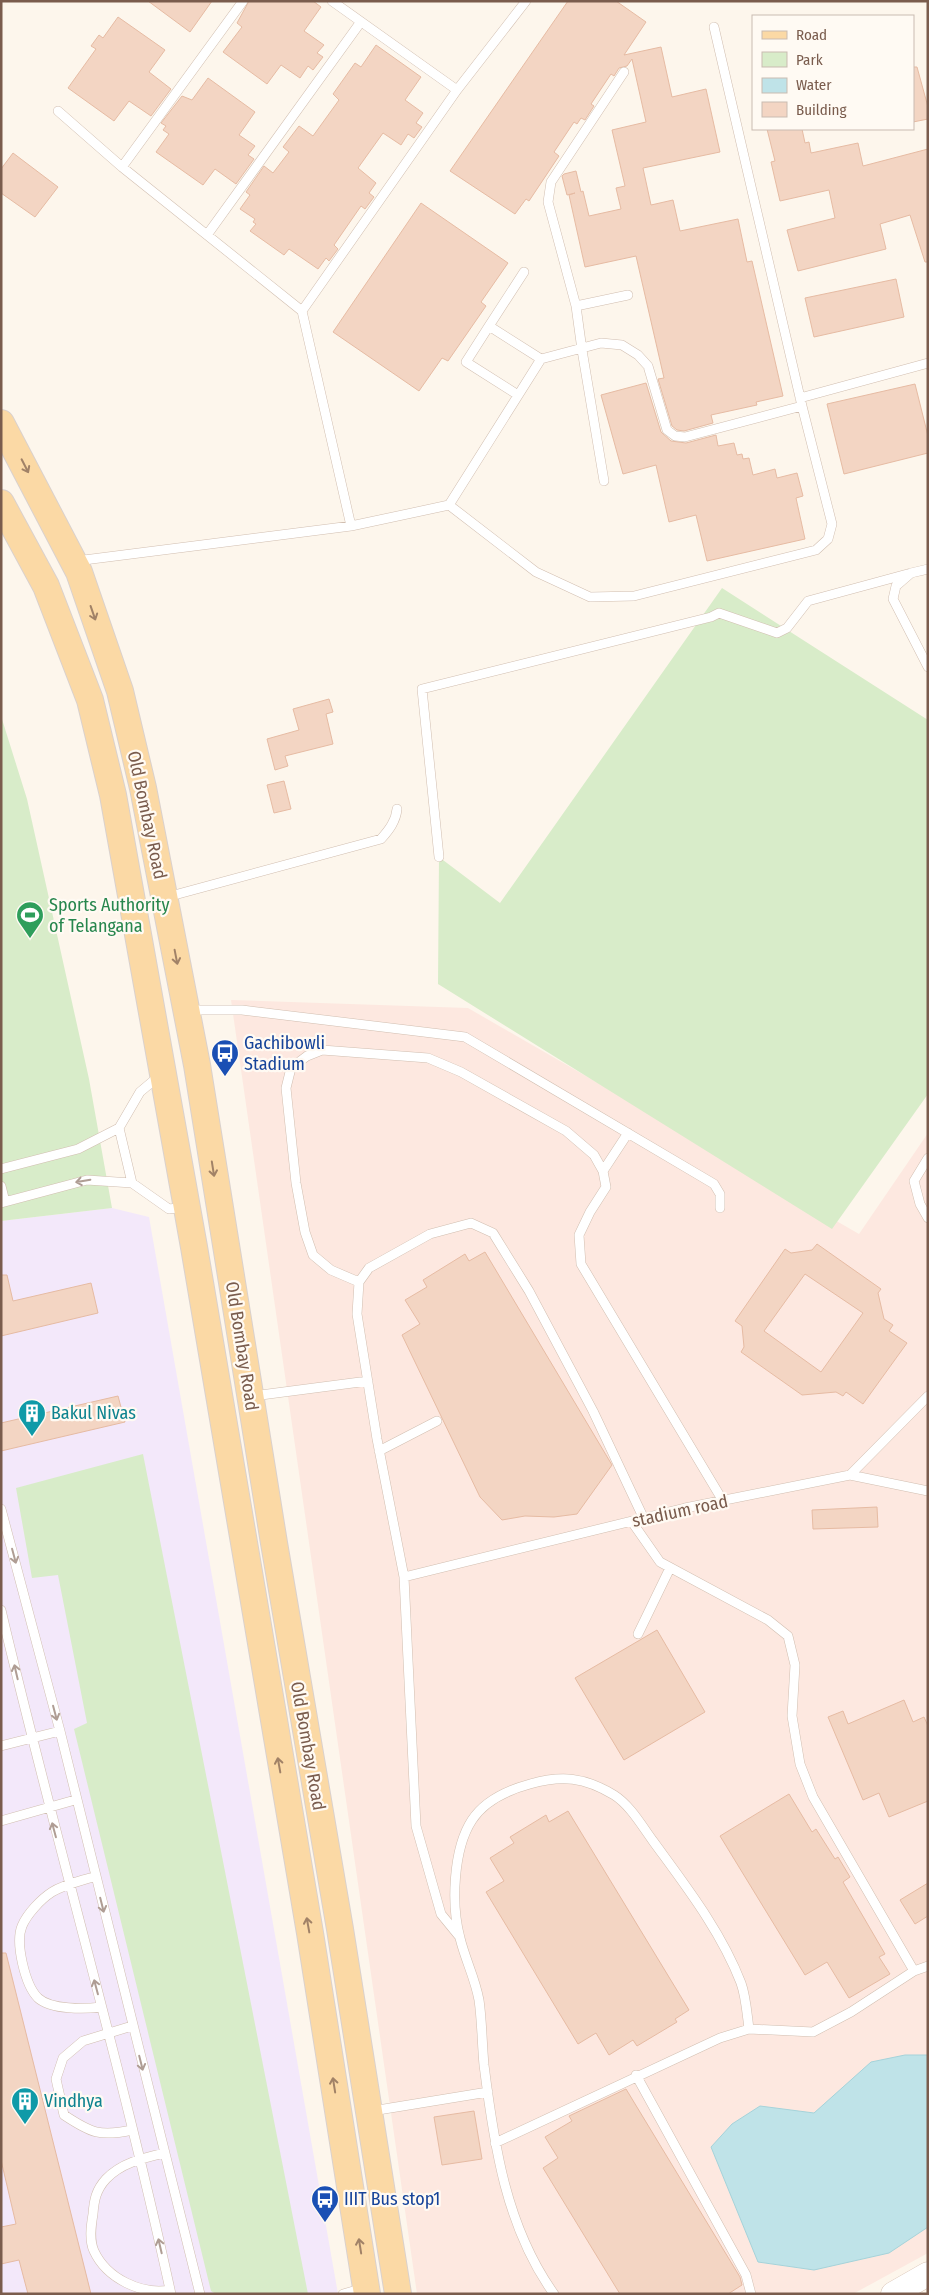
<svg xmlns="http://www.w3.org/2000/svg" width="929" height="2295" font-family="'Fira Sans Condensed',sans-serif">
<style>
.commercial{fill:#fde8e0}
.education{fill:#f3e8fa}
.green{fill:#d8ecc9}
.water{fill:#bfe3e8;stroke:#a5d3da}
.building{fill:#f3d5c3;stroke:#e6bba3;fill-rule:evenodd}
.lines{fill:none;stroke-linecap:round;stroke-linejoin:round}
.service-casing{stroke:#d1beb0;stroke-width:10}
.secondary-casing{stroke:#d6c0b0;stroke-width:25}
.primary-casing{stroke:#dad1cd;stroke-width:28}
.service{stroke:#fff;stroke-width:9}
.secondary{stroke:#fff;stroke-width:24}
.primary{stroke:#fbd9a5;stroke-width:26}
.oneway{stroke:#a18267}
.oneway2{stroke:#af9d94}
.labels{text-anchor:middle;stroke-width:4.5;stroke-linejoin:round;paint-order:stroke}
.street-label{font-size:18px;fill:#7a5c4d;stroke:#fffaf3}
.leisure-label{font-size:18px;fill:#27864d;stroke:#fffaf3;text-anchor:start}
.transit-label{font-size:18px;fill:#164399;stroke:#fffaf3;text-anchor:start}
.culture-label{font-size:18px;fill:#0d838f;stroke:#fffaf3;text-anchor:start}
</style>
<rect width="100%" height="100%" fill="#fdf6ec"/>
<path class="commercial" d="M231,1000L468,1008L859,1234L928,1133V2253L853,2294H417Z"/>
<path class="education" d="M112,1208L149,1217L338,2294H1V1221Z"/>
<path class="green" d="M722,588L928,720V1094L832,1229L438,984L439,857L500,903Z
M1,716L27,799L89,1079L112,1208L1,1221Z
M143,1454L308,2294H216L211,2291L74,1729L87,1723L58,1575L32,1578L16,1488Z"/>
<path class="water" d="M905,2055H928V2227L889,2253L814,2270L758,2262L711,2147L732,2124L760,2106L814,2113L871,2062Z"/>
<path class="building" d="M148,1H212L190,32Z
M249,1H313L321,7L304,31L324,45L317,53L323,57L313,70L308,66L300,78L281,65L267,84L223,52L242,27L237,23Z
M568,1H616L646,22L624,55L661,47L672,97L706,89L720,152L643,168L651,205L673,200L680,231L738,219L747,262L752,261L783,396L756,402L757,405L711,415L713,423L684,431L677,430L672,426L658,379L664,378L636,256L585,267L569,195L575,193L567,195L562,176L564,174L576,171L581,192L583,191L589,216L621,209L616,188L625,186L612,130L646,122L632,59L627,66L619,68L614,76L611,74L591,104L594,106L585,120L581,118L577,124L574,122L554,152L559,156L529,201L526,199L515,214L450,171Z
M118,17L165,50L149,72L171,89L151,116L129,101L114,121L68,88L96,49L91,46L99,35L103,38Z
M376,45L421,77L405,100L423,113L416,123L422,127L414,138L408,134L401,145L383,133L358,168L376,183L369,193L374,197L365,209L361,206L334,245L338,249L329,261L326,258L318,269L289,249L284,255L250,231L256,224L253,222L255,219L240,209L250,195L246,192L264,166L273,173L289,152L283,147L299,126L313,136L339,100L333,94L355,63L361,67Z
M913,67H917L928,107V119L913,122Z
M208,78L255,112L239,135L255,146L248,155L254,159L236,184L215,169L203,185L156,152L169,134L163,130L166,126L161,123L182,96L192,100Z
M767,129H802L805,143L809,142L811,153L858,143L863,166L928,149V262H925L910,215L880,224L886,249L798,271L787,230L835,218L829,190L780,201L771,162L775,161Z
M13,153L58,187L35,217L1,193V169Z
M421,203L508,263L481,302L486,306L448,361L442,358L419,391L333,332Z
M896,279L904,317L814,337L805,298Z
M646,383L661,432L671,441L686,443L716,435L718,446L734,443L737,455L742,454L743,459L749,458L753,475L775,469L777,478L797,473L803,496L796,498L805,539L707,561L696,515L669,522L656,465L623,474L601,395Z
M915,384L928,436V453L844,474L827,404Z
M329,699L333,712L326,714L333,744L285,756L288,766L275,770L267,739L299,730L293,709Z
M284,781L291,809L274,813L267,785Z
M817,1244L881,1289L878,1293L884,1319L893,1325L889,1331L907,1343L863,1404L846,1392L843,1396L836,1392L802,1395L741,1352L744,1347L742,1326L735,1321L785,1249L791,1253L812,1250ZM805,1274L863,1313L821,1372L764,1331Z
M485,1252L612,1465L577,1514L554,1517L525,1516L502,1520L480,1497L402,1335L420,1324L405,1300L427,1287L423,1280L465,1254L469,1261Z
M1,1275H7L13,1301L91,1283L98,1313L1,1336Z
M118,1396L125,1422L1,1451V1423Z
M877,1507L878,1527L813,1529L812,1510Z
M657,1630L705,1712L624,1760L575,1678Z
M904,1700L913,1722L924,1717L928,1726V1801L889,1817L879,1793L863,1800L828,1717L843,1711L848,1724Z
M789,1794L812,1832L816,1829L835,1859L838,1857L850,1877L843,1882L885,1954L879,1957L890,1974L849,1998L827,1962L805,1975L720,1836Z
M568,1811L689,2010L675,2019L677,2022L637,2046L633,2040L609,2055L596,2033L578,2044L486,1892L504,1881L490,1858L514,1843L510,1837L546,1815L549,1822Z
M928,1883V1916L915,1924L900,1900Z
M1,1953H6L91,2294H28L19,2260L1,2264V2227L16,2224L1,2160Z
M626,2089L740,2277L742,2285L728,2294H620L543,2168L558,2158L545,2137L572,2121L569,2116Z
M474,2111L482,2159L442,2165L434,2117Z"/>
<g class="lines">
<g class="service-casing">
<path id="service" d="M332,1L457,90
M58,111L122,167L302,311
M122,167L243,1
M207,235L360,23
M576,306L628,295
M489,326L524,272
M518,395L466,362L489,326L541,359L601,343L622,345L638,355L648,366L667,430L675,436L685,437L802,406
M800,398L928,363
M604,481L582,350L576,306L548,202L551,182L624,72
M449,505L536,572L590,597L634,596L816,550L828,539L832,524L802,406L714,27
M351,526L302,311L457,90L526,1
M76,561L351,526L449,505L541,359
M928,569L911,573L896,586L893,599L928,667
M439,857L422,689L711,617L719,613L777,633L787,628L808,601L911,573
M167,897L381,839C389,830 396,821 397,809
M189,1010H242L465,1037L714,1184L720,1194V1208
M159,1076L140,1092L119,1128L132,1183L169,1209L186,1207
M928,1158L914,1181L920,1204L928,1218
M1,1169L78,1149L119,1128
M603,1171L628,1133
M1,1186L5,1202
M1,1203L87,1180L132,1183
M359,1282L331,1270L313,1255L305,1232L296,1183L286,1088L291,1068L307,1056L322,1050L428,1058L461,1072L566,1131L594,1155L603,1171L606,1187L590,1212L579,1235L581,1264L723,1501
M253,1396L368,1381
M379,1451L437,1421
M850,1475L928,1491
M1,1509L60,1731L200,2294
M632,1522L660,1562L768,1620L788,1636L795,1665L792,1716L800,1764L813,1797L914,1971L928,1966
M404,1577L685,1508L850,1475L928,1396
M1,1610C55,1839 121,2064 171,2294
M638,1634L670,1568
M1,1746L60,1731
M1,1821L75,1800
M96,1876C81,1881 65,1884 52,1892C41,1899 27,1914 22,1926C15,1943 25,1985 38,1998C51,2010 85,2009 101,2007
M459,1936L441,1914L416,1826L404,1577L377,1439L357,1314L359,1282L369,1268L430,1234L471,1223L493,1233L529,1291L593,1411L644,1519
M132,2026L83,2041L63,2058L56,2079L64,2115C91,2133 100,2137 132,2130
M636,2075L746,2275L751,2294
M372,2111L488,2092
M495,2143L720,2038L749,2029L813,2032L851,2012L914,1971
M164,2153C143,2158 121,2163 106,2179C96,2190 94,2200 93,2214C91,2226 89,2240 94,2251C107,2279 142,2295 170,2290
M343,2294L364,2288
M554,2294C506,2227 494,2145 484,2065C482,2043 482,2021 479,2000C475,1978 465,1959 460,1938C451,1905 453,1849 472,1820C485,1800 508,1790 530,1784C562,1775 584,1777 614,1795C630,1805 642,1826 653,1841C685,1885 721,1931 741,1983C746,1997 747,2014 749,2029"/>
</g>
<g class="secondary-casing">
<path id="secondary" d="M893,2294L928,2274"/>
</g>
<g class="primary-casing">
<path id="primary" d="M1,423L79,572L120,691L143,788L197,1065L274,1543L340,1929L398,2294
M1,503L46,586L90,700L113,795L194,1247L310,1933L367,2294"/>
</g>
<use href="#service" class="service"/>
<use href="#secondary" class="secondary"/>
<use href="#primary" class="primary"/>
</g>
<defs><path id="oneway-shaft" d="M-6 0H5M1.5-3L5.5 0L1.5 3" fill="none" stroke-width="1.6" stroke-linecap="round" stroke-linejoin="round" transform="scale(1.25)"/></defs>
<g class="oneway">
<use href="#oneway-shaft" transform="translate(25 466) rotate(63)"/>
<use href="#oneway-shaft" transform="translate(93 613) rotate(71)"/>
<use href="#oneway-shaft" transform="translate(176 957) rotate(79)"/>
<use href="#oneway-shaft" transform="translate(213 1169) rotate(81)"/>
<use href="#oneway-shaft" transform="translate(279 1765) rotate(-100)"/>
<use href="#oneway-shaft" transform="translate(308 1925) rotate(-100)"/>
<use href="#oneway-shaft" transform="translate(334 2085) rotate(-99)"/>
<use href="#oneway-shaft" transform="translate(360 2246) rotate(-99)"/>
</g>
<g class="oneway2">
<use href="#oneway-shaft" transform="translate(83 1181) rotate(170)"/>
<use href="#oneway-shaft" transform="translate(14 1556) rotate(75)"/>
<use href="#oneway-shaft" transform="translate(16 1672) rotate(-103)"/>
<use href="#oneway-shaft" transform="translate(55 1713) rotate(75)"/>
<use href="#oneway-shaft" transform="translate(54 1830) rotate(-105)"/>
<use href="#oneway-shaft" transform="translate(102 1905) rotate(76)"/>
<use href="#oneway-shaft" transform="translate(96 1987) rotate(-105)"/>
<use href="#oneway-shaft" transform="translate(141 2063) rotate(76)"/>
<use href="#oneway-shaft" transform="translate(160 2246) rotate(-103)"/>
</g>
<defs>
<g id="stadium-pin" transform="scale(1.4375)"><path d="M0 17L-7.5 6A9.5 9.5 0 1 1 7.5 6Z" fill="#2e9e5b" stroke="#fffaf3"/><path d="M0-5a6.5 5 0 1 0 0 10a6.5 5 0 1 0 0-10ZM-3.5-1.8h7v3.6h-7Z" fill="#fff"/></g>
<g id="bus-pin" transform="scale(1.4375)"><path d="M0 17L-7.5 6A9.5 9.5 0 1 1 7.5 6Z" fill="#1a4fb4" stroke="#fffaf3"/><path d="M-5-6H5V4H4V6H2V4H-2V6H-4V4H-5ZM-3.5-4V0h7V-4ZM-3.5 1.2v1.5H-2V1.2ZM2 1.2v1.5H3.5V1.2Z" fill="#fff"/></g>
<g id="building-pin" transform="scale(1.4375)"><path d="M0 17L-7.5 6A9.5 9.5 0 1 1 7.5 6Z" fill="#0f9aa8" stroke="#fffaf3"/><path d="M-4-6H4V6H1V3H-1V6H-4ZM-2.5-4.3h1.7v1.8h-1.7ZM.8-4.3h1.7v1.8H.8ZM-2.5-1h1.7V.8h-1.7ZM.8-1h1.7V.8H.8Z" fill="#fff"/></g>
</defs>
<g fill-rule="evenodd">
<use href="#stadium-pin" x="30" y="915"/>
<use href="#bus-pin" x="225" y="1053"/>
<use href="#building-pin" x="32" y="1413"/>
<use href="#building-pin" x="25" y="2101"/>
<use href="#bus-pin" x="325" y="2199"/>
</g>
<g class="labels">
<g class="street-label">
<text transform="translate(147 815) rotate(78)" y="6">Old Bombay Road</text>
<text transform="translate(242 1346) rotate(81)" y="6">Old Bombay Road</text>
<text transform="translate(680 1511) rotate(-12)" y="6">stadium road</text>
<text transform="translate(308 1746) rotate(80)" y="6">Old Bombay Road</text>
</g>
<g class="leisure-label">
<text x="49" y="911">Sports Authority<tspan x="49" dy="21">of Telangana</tspan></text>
</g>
<g class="transit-label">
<text x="244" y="1049">Gachibowli<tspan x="244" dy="21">Stadium</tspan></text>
<text x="344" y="2205">IIIT Bus stop1</text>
</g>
<g class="culture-label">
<text x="51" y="1419">Bakul Nivas</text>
<text x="44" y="2107">Vindhya</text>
</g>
</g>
<rect width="929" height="2295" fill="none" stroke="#7a5c4d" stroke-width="5"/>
<rect x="752" y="15" width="162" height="115" fill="#fffaf3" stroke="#cabbb1"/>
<rect x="762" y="31" width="25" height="8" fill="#fbd9a5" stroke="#cabbb1"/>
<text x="796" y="40" font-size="15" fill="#7a5c4d">Road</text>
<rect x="762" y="52" width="25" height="15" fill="#d8ecc9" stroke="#cabbb1"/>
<text x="796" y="65" font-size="15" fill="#7a5c4d">Park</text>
<rect x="762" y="78" width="25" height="15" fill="#bfe3e8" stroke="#cabbb1"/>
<text x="796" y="90" font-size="15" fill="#7a5c4d">Water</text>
<rect x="762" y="102" width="25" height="15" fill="#f3d5c3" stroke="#cabbb1"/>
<text x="796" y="115" font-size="15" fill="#7a5c4d">Building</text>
</svg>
